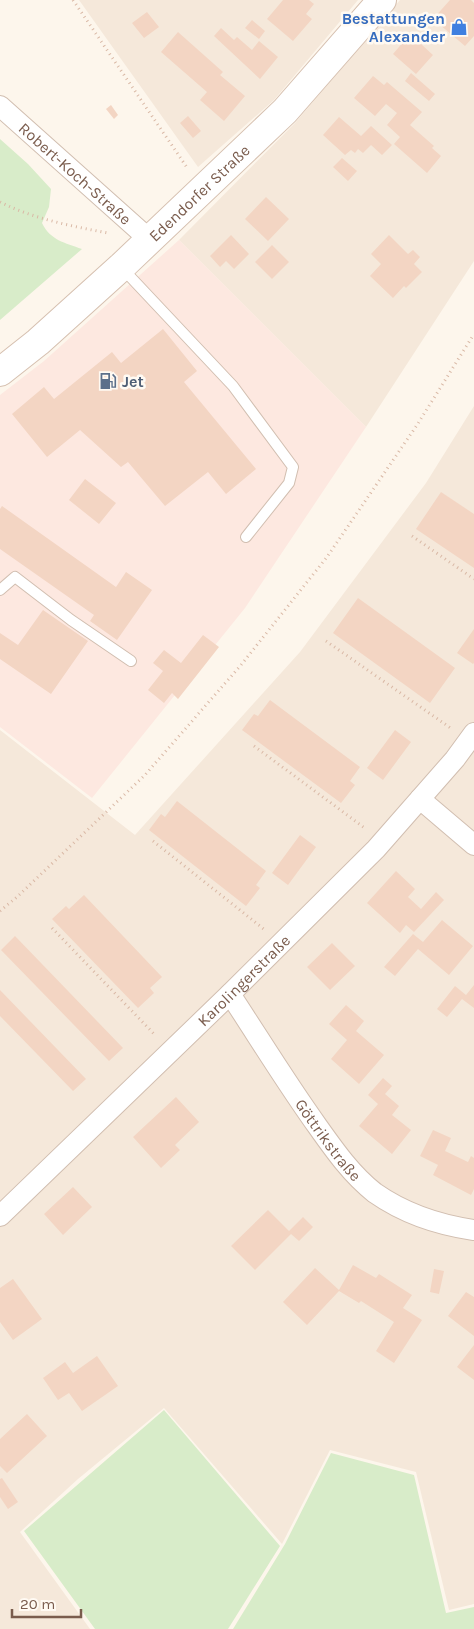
<svg xmlns="http://www.w3.org/2000/svg" width="474" height="1629" font-family="Karla,sans-serif">
<style>
.residential{fill:#f5e8da}
.commercial{fill:#fde8e0}
.green{fill:#d8ecc9}
.building{fill:#f3d5c3}
.lines{fill:none;stroke-linecap:round;stroke-linejoin:round}
.lane-casing{stroke:#d1beb0;stroke-width:12}
.street-casing{stroke:#d1beb0;stroke-width:22}
.secondary-casing{stroke:#d6c0b0;stroke-width:30}
.path{stroke:#d9b8a5;stroke-width:3;stroke-dasharray:1 4;stroke-linecap:butt}
.lane{stroke:#fff;stroke-width:10}
.street{stroke:#fff;stroke-width:20}
.secondary{stroke:#fff;stroke-width:28}
.labels{text-anchor:middle;stroke-width:5;stroke-linejoin:round;paint-order:stroke}
.shop-label{font-size:16px;font-weight:bold;fill:#366cbe;stroke:#fffaf3;text-anchor:end}
.street-label{font-size:16px;fill:#7a5c4d;stroke:#fffaf3}
.service-label{font-size:16px;font-weight:bold;fill:#4e5e75;stroke:#fffaf3;text-anchor:start}
</style>
<rect width="100%" height="100%" fill="#fdf6ec"/>
<path class="residential" d="M79,0H358L274,100L198,167Z
M400,0H474V261L366,427L179,240L295,123Z
M474,406V1604L449,1610L416,1472L330,1450L282,1544L164,1408L78,1479L20,1532L90,1629H0V730L135,835L300,652L426,483Z"/>
<path class="commercial" d="M179,240L366,427L245,608L92,798L0,727V395L44,361Z"/>
<path class="green" d="M0,139L28,164L51,189L49,207L42,223C50,240 65,243 82,249L0,320Z
M164,1410L280,1546L228,1629H95L24,1531Z
M331,1453L414,1475L446,1613L474,1607V1629H233L285,1544Z"/>
<path class="building" d="M283,0H309L314,4L306,14L312,19L293,41L267,19Z
M450,0H471L474,3V36L465,46L433,19Z
M147,12L159,27L144,38L132,23Z
M252,20L265,31L259,39L245,28Z
M221,28L234,40L237,37L252,50L259,41L278,57L260,79L214,36Z
M178,32L223,72L220,75L245,96L224,121L200,100L207,92L161,52Z
M410,34L433,55L416,74L393,54Z
M411,73L435,94L429,101L405,81Z
M373,76L384,85L387,82L422,112L410,125L434,146L432,148L441,156L427,173L394,144L400,137L387,125L397,113L386,104L375,116L354,98Z
M111,105L118,115L114,119L106,109Z
M188,116L201,131L193,138L180,123Z
M339,117L361,136L371,126L392,145L382,155L371,145L363,153L358,149L355,153L351,150L345,155L323,135Z
M342,158L357,171L348,181L333,167Z
M266,197L289,219L268,241L245,219Z
M231,235L249,254L234,269L226,261L220,267L210,256Z
M389,235L408,254L413,250L420,257L414,264L422,272L406,288L404,286L393,298L370,276L381,264L371,254Z
M272,245L289,262L272,279L255,262Z
M163,329L197,371L184,382L256,469L226,494L208,472L165,506L128,462L121,467L80,430L47,457L12,414L44,387L54,399L112,352L121,363Z
M85,479L116,503L99,524L69,500Z
M441,492L474,514V568L416,529Z
M2,506L116,587L126,572L152,590L117,640L90,621L94,615L0,549V509Z
M358,598L455,668L430,703L333,633Z
M43,610L88,641L51,694L0,659V633L18,645Z
M474,629V663L473,664L457,653Z
M203,635L219,647L178,699L172,693L164,703L148,690L163,671L153,663L164,650L181,663Z
M270,700L360,767L350,781L355,785L341,803L242,730L254,714L258,716Z
M395,730L411,742L383,780L367,768Z
M177,801L266,871L256,885L260,888L246,906L149,830L161,814L165,817Z
M300,835L316,847L288,885L272,873Z
M396,871L415,889L408,897L421,909L436,892L444,900L414,932L406,925L400,933L367,903Z
M84,895L162,977L150,988L154,993L138,1008L52,919L66,906L69,909Z
M442,920L473,946L449,975L418,949L395,976L384,967L413,934L423,942Z
M15,936L123,1048L109,1061L1,950Z
M332,943L355,966L330,990L307,967Z
M474,985V1008L462,999L447,1017L437,1009L455,986L466,995Z
M0,990L86,1079L73,1091L0,1016Z
M346,1005L364,1021L356,1031L384,1055L359,1084L331,1059L347,1040L329,1024Z
M383,1078L392,1086L385,1094L399,1106L392,1115L411,1130L392,1154L359,1126L378,1104L368,1095Z
M176,1097L199,1122L175,1145L180,1150L161,1168L133,1137Z
M433,1130L451,1138L445,1151L468,1162L471,1156L474,1158V1189L471,1195L433,1175L438,1165L420,1156Z
M73,1187L92,1207L63,1235L44,1214Z
M268,1210L289,1231L303,1217L313,1227L299,1241L291,1234L255,1270L231,1246Z
M353,1265L376,1278L379,1274L412,1295L403,1308L422,1320L394,1363L376,1351L394,1322L361,1301L359,1303L339,1291L307,1325L283,1302L315,1268L339,1290Z
M434,1269L444,1271L439,1294L430,1292Z
M13,1279L42,1319L13,1340L0,1322V1288Z
M466,1292L474,1297V1336L448,1316Z
M474,1345V1380L457,1367Z
M97,1356L118,1386L82,1411L69,1393L58,1400L43,1378L65,1362L73,1373Z
M27,1414L47,1436L7,1473L0,1466V1439Z
M2,1478L18,1502L8,1509L0,1497V1479Z"/>
<g class="lines">
<g class="lane-casing">
<path id="lane" d="M122,268L233,386L293,467L289,483L246,537
M0,590L15,577L71,620L131,661"/>
</g>
<g class="street-casing">
<g id="street">
<path id="s1" d="M0,106L150,240"/>
<path d="M420,799L474,845"/>
<path id="s2" d="M230,994C259,1038 287,1084 318,1127C335,1151 352,1175 375,1193C405,1214 439,1225 474,1230"/>
<path id="s3" d="M0,1216L230,994L376,849L455,759L474,733"/>
</g>
</g>
<g class="secondary-casing">
<g id="secondary">
<path id="s4" d="M0,372L38,342L121,267L285,111L382,0"/>
</g>
</g>
<path class="path" d="M73,0L188,169
M0,202C34,219 71,226 108,233
M412,536L474,579
M326,641L452,729
M254,746L366,829
M153,841L265,930
M0,911L17,897L145,775L241,665L327,557L417,425L474,334
M52,928L156,1036"/>
<use href="#lane" class="lane"/>
<use href="#street" class="street"/>
<use href="#secondary" class="secondary"/>
</g>
<defs>
<g id="shop-bare" transform="scale(1.35)"><path d="M-5-2.5h2.3a2.7 3.5 0 0 1 5.4 0H5L5.5 6h-11ZM-1.5-2.5h3a1.5 2.3 0 0 0-3 0Z" fill="#3f7fe0" stroke="#fffaf3" stroke-width="2.5" paint-order="stroke"/></g>
<g id="fuel-bare" transform="scale(1.35)"><path d="M-5.5-6h7V0h2V4h1.3V-2.5L3-4.5l.8-.8L6-3V5H2.5V1h-1V6h-7ZM-4.2-4.7v3.2H.2V-4.7Z" fill="#5c6f8a" stroke="#fffaf3" stroke-width="2.5" paint-order="stroke"/></g>
</defs>
<g fill-rule="evenodd">
<use href="#shop-bare" x="459" y="27"/>
<use href="#fuel-bare" x="108" y="381"/>
</g>
<g class="labels">
<g class="shop-label">
<text x="445" y="24">Bestattungen<tspan x="445" dy="18">Alexander</tspan></text>
</g>
<g class="street-label">
<text dy="6" stroke="none"><textPath href="#s1" startOffset="101">Robert-Koch-Straße</textPath></text>
<text dy="6" stroke="none"><textPath href="#s4" startOffset="268">Edendorfer Straße</textPath></text>
<text dy="6" stroke="none"><textPath href="#s3" startOffset="339">Karolingerstraße</textPath></text>
<text dy="6" stroke="none"><textPath href="#s2" startOffset="176">Göttrikstraße</textPath></text>
</g>
<g class="service-label">
<text x="122" y="387">Jet</text>
</g>
</g>
<path d="M12 1609v8h69v-8" fill="none" stroke="#7a5c4d" stroke-width="2.5"/>
<text x="20" y="1609" font-size="15" fill="#7a5c4d" stroke="#fffaf3" stroke-width="4" paint-order="stroke">20 m</text>
</svg>
